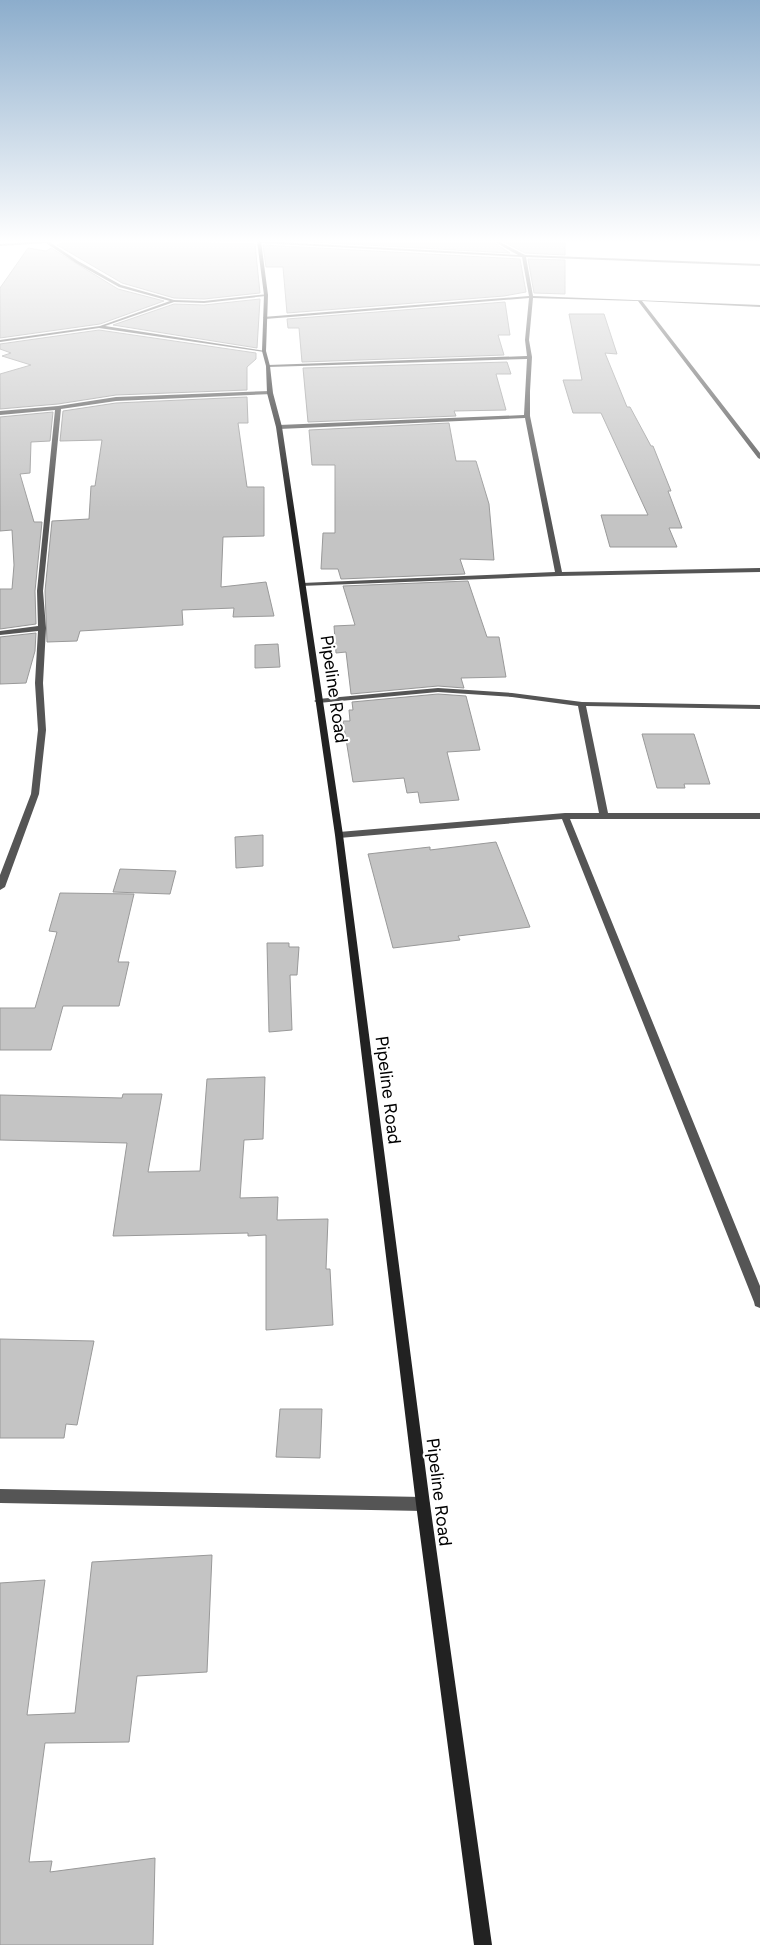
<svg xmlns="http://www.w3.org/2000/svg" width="760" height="1945" font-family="Figtree,sans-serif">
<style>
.building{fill:#c4c4c4;stroke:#999}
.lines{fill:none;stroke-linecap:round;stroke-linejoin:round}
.street{fill:#555;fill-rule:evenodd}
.secondary{fill:#222;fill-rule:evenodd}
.labels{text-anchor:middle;stroke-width:4.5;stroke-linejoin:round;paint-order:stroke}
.street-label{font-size:18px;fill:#000;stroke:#fff}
</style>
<rect width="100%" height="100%" fill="#fff"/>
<path class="building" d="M65,241H203L199,243L255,244L260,293L204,299L174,298L122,283L57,245Z
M313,241H491L510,253L313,242Z
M502,241H565V255L525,253Z
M263,245L520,259L526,292L504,296L287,313L283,267H266Z
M28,248L46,251L51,248L118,289L164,301L100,324L0,338V288Z
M528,259L565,260V294L534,293Z
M260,299L257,348L113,325L174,304L204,305Z
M505,302L510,335H498L504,355L302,362L299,328H288L287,319Z
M569,314H604L617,354L605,353L627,407H630L651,446H653L671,491H668L682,528H669L677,547H610L601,515H648L601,413H573L563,380H582Z
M99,330L256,353V359L247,367V390L116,395L58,404L0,409V374L31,365L2,356L11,353L0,349V344Z
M507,362L511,374H496L506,410L454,411L456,416L308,422L303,368Z
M247,397L248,423H238L247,487H264V536L223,537L221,587L266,582L274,616L233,617L234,608L182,610L183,625L80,631L77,641L47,642L45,591L52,521L89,519L91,486H95L102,440L60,441L63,411L116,403Z
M53,412L50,441L31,442L30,473L20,474L34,522H42L35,591L36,624L0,629V589H12L14,565L12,530L0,531V417Z
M449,423L456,461H476L489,504L494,560L460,559L465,574L341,579L338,569H321L323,533H335V465H312L309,430Z
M468,581L487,637H499L506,677L461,678L464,688L438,686L351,694L346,652L336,653L334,626L355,625L343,586Z
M36,633L35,651L26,683L0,684V637Z
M278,644L280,667L255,668V645Z
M438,694L466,696L480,750L447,752L459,800L420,803L418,792L407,793L404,778L353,782L343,721H350L349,710H353L352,702Z
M642,734H694L710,784H684L685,788H657Z
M263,835V866L236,868L235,837Z
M496,842L530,927L458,936L460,940L393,948L368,854L430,847V850Z
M120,869L176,871L170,894L113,892Z
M60,893L134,894L118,962H129L119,1006H63L51,1050H0V1008H35L57,932L49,931Z
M267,943H289V947H299L297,975H290L292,1030L269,1032Z
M265,1077L263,1139L244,1140L240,1198L278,1197L277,1220L328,1219L326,1269H330L333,1325L266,1330V1235L248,1236V1233L113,1236L127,1143L0,1140V1095L122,1098L123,1094H162L148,1172L200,1171L207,1079Z
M0,1339L94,1341L77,1425L66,1424L64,1438H0Z
M280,1409H322L320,1458L276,1457Z
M212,1555L207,1672L137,1676L129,1742L45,1743L29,1862L52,1861L50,1872L155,1858L153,1945H0V1583L45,1580L27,1715L75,1713L92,1562Z"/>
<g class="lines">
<path class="street" d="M48,241L78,261L121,285L174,300L204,301L268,294L266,296L204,303L174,302L105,326L266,351L264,352L99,328L0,342V340L100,326L170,301L119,287L76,263L46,243L0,246V244Z
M258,241L518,255L493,241H498L525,255L760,264V266L526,257L533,296L760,305V307L642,301L760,453V459L758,458L638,301L533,298L529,340L532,357L530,391V416L562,572L760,568V572L559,576L300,586V584L302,583L555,572L525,418L279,429L276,427L279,425L524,415L527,359L268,367L266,366L268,365L527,356L525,340L529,298L265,319L263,317L529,296L522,257L259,243Z
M270,391L272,394L116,401L61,409L43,591L46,628L43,683L46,730L39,794L5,887L0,890V875L31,794L38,730L35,683L38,631L0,635V631L38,626L37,591L55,410L0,415V411L58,406L116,397Z
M438,688L512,693L582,702L760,705V709L586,706L608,813H760V819H570L760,1286V1308L755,1306L754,1302L562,819L339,838L335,835L339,832L565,813H599L578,706L512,697L438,692L318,703L314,701L318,699Z
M0,1489L423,1497L428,1499L430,1504L428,1509L423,1511L0,1503Z"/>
<path class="secondary" d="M257,241H261L268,295L266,351L270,366L273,393L282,427L343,835L430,1504L492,1945H474L416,1504L335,835L276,427L267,393L266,366L262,351L264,295Z"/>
</g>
<linearGradient id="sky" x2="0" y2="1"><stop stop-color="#8cadcc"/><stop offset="0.47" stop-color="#fff"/><stop offset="1" stop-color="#fff" stop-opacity="0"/></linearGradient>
<rect width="760" height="513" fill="url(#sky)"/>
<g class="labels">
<g class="street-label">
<text transform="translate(334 689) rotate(82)" y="6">Pipeline Road</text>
<text transform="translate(388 1090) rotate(83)" y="6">Pipeline Road</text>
<text transform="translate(439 1492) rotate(83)" y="6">Pipeline Road</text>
</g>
</g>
</svg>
